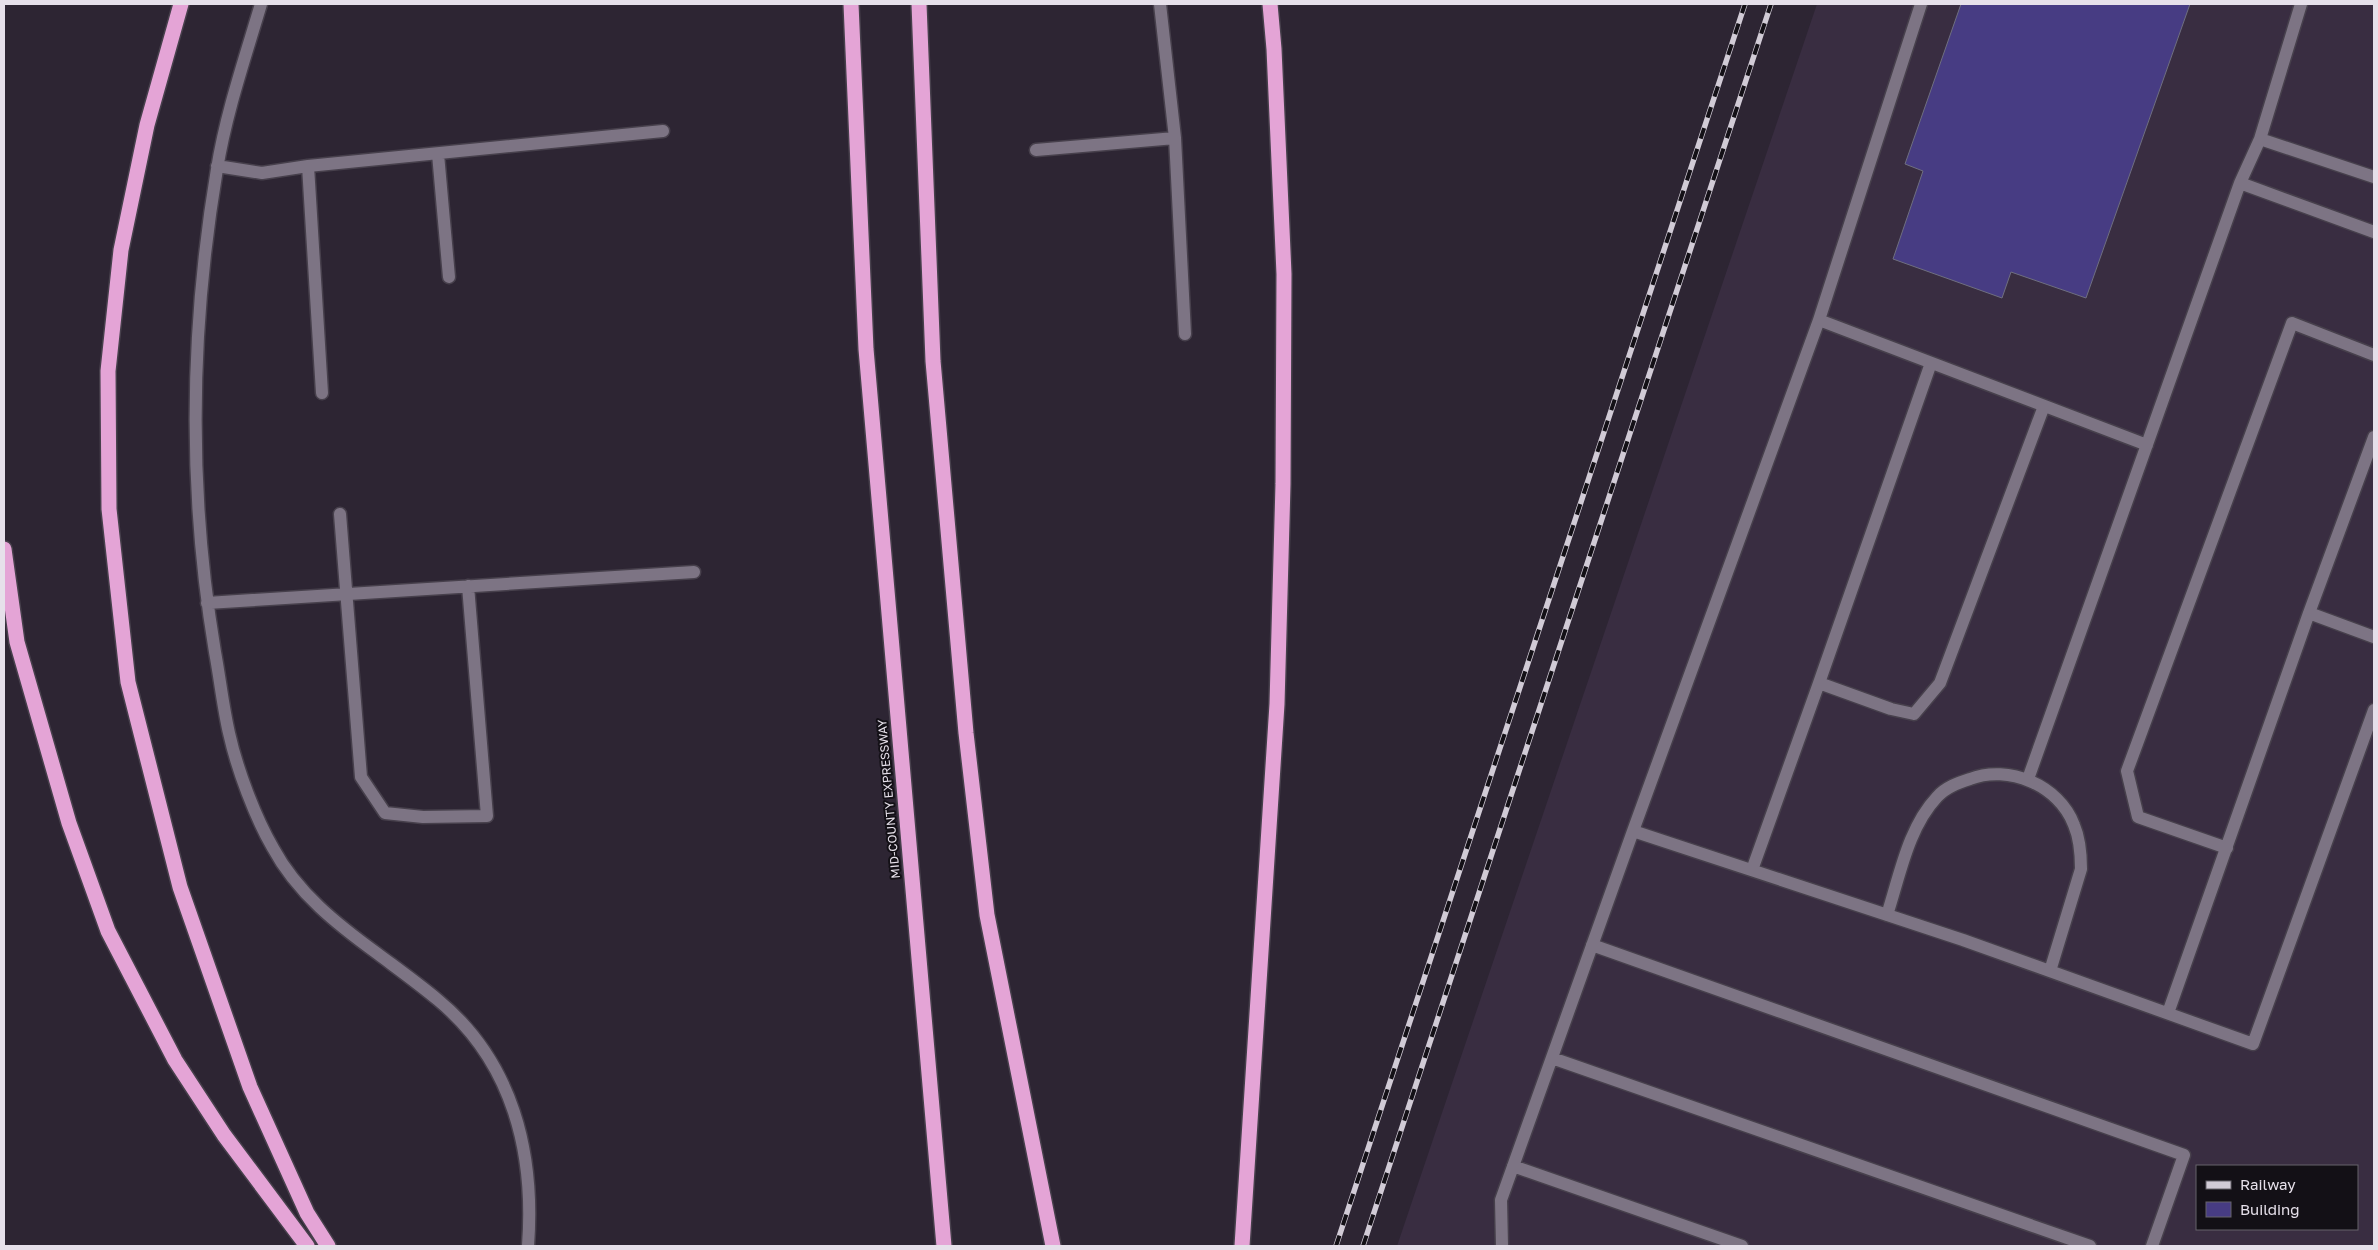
<svg xmlns="http://www.w3.org/2000/svg" width="2378" height="1250" font-family="'Golos Text',sans-serif">
<style>
.built{fill:#392d41;fill-rule:evenodd}
.building{fill:#473c83;stroke:#6f6f80}
.lines{fill:none;stroke-linecap:round;stroke-linejoin:round}
.service-casing{stroke:#47404c;stroke-width:15}
.motorway-casing{stroke:#47404c;stroke-width:18}
.service{stroke:#7d7484;stroke-width:12}
.motorway{stroke:#e4a4d6;stroke-width:15}
.rail-casing{stroke:#d1cbd6;stroke-width:5.5}
.rail{stroke:#131016;stroke-width:4;stroke-dasharray:11;stroke-linecap:butt}
.labels{text-anchor:middle;stroke-width:4;stroke-linejoin:round;paint-order:stroke}
.street-label{font-size:12px;fill:#e6e0ea;stroke:#131016}
</style>
<rect width="100%" height="100%" fill="#2d2533"/>
<path class="built" d="M1817,4H2374V1246H1397ZM2197,1166H2357V1229H2197Z"/>
<path class="building" d="M1961,4H2190L2086,298L2011,272L2002,298L1893,259L1923,171L1905,164Z"/>
<g class="lines">
<g class="service-casing">
<path id="service" d="M261,4C245,58 226,113 217,169C190,329 188,492 215,652C220,679 223,707 229,733C237,769 255,817 273,848C297,893 338,925 378,954C398,969 419,984 438,1000C513,1062 535,1153 528,1246
M1160,4L1175,138L1185,334
M1921,4L1819,320L1633,831L1963,940L2253,1044L2374,710
M2260,139L2374,177
M1036,150L1175,138
M438,154L449,277
M217,166L262,173L308,166
M2240,183L2374,232
M1819,320L2147,445
M322,393L308,166L663,131
M340,514L361,777L385,813L423,817L487,816L468,586
M207,603L694,572
M2309,613L2374,437
M1819,683L1931,363
M2028,779L2240,183L2260,139L2301,4
M2227,848L2138,817L2127,771L2292,323L2374,355
M1752,870L1819,683L1891,709L1914,714L1940,683L2044,406
M1887,915C1900,875 1908,828 1937,797C1946,787 1958,783 1970,779C2008,764 2059,785 2074,825C2080,839 2081,854 2081,869L2050,971
M1592,945L2184,1155L2152,1246
M2168,1013L2309,613L2374,637
M1552,1058L2090,1246
M1513,1166L1742,1246
M1502,1246L1501,1200L1633,831"/>
</g>
<g class="motorway-casing">
<path id="motorway" d="M181,4L147,125L121,250L108,371L109,509L128,682L180,887L250,1087L307,1213L328,1246
M851,4L866,349L944,1246
M919,4L933,361L966,733L987,915L1053,1246
M4,549L17,642L69,823L108,931L175,1060L224,1135L307,1246
M1242,1246L1277,704L1283,484L1284,274L1274,49L1270,4"/>
</g>
<use href="#service" class="service"/>
<use href="#motorway" class="motorway"/>
<g class="rail-casing">
<path id="rail" d="M1336,1246L1745,4
M1363,1246L1771,4"/>
</g>
<use href="#rail" class="rail"/>
</g>
<g class="labels">
<g class="street-label">
<text transform="translate(889 799) rotate(-95)" y="4">MID-COUNTY EXPRESSWAY</text>
</g>
</g>
<rect width="2378" height="1250" fill="none" stroke="#e6e0ea" stroke-width="10"/>
<rect x="2196" y="1165" width="162" height="65" fill="#131016" stroke="#67636b"/>
<rect x="2206" y="1181" width="25" height="8" fill="#d1cbd6" stroke="#67636b"/>
<text x="2240" y="1190" font-size="15" fill="#e6e0ea">Railway</text>
<rect x="2206" y="1202" width="25" height="15" fill="#473c83" stroke="#67636b"/>
<text x="2240" y="1215" font-size="15" fill="#e6e0ea">Building</text>
</svg>
